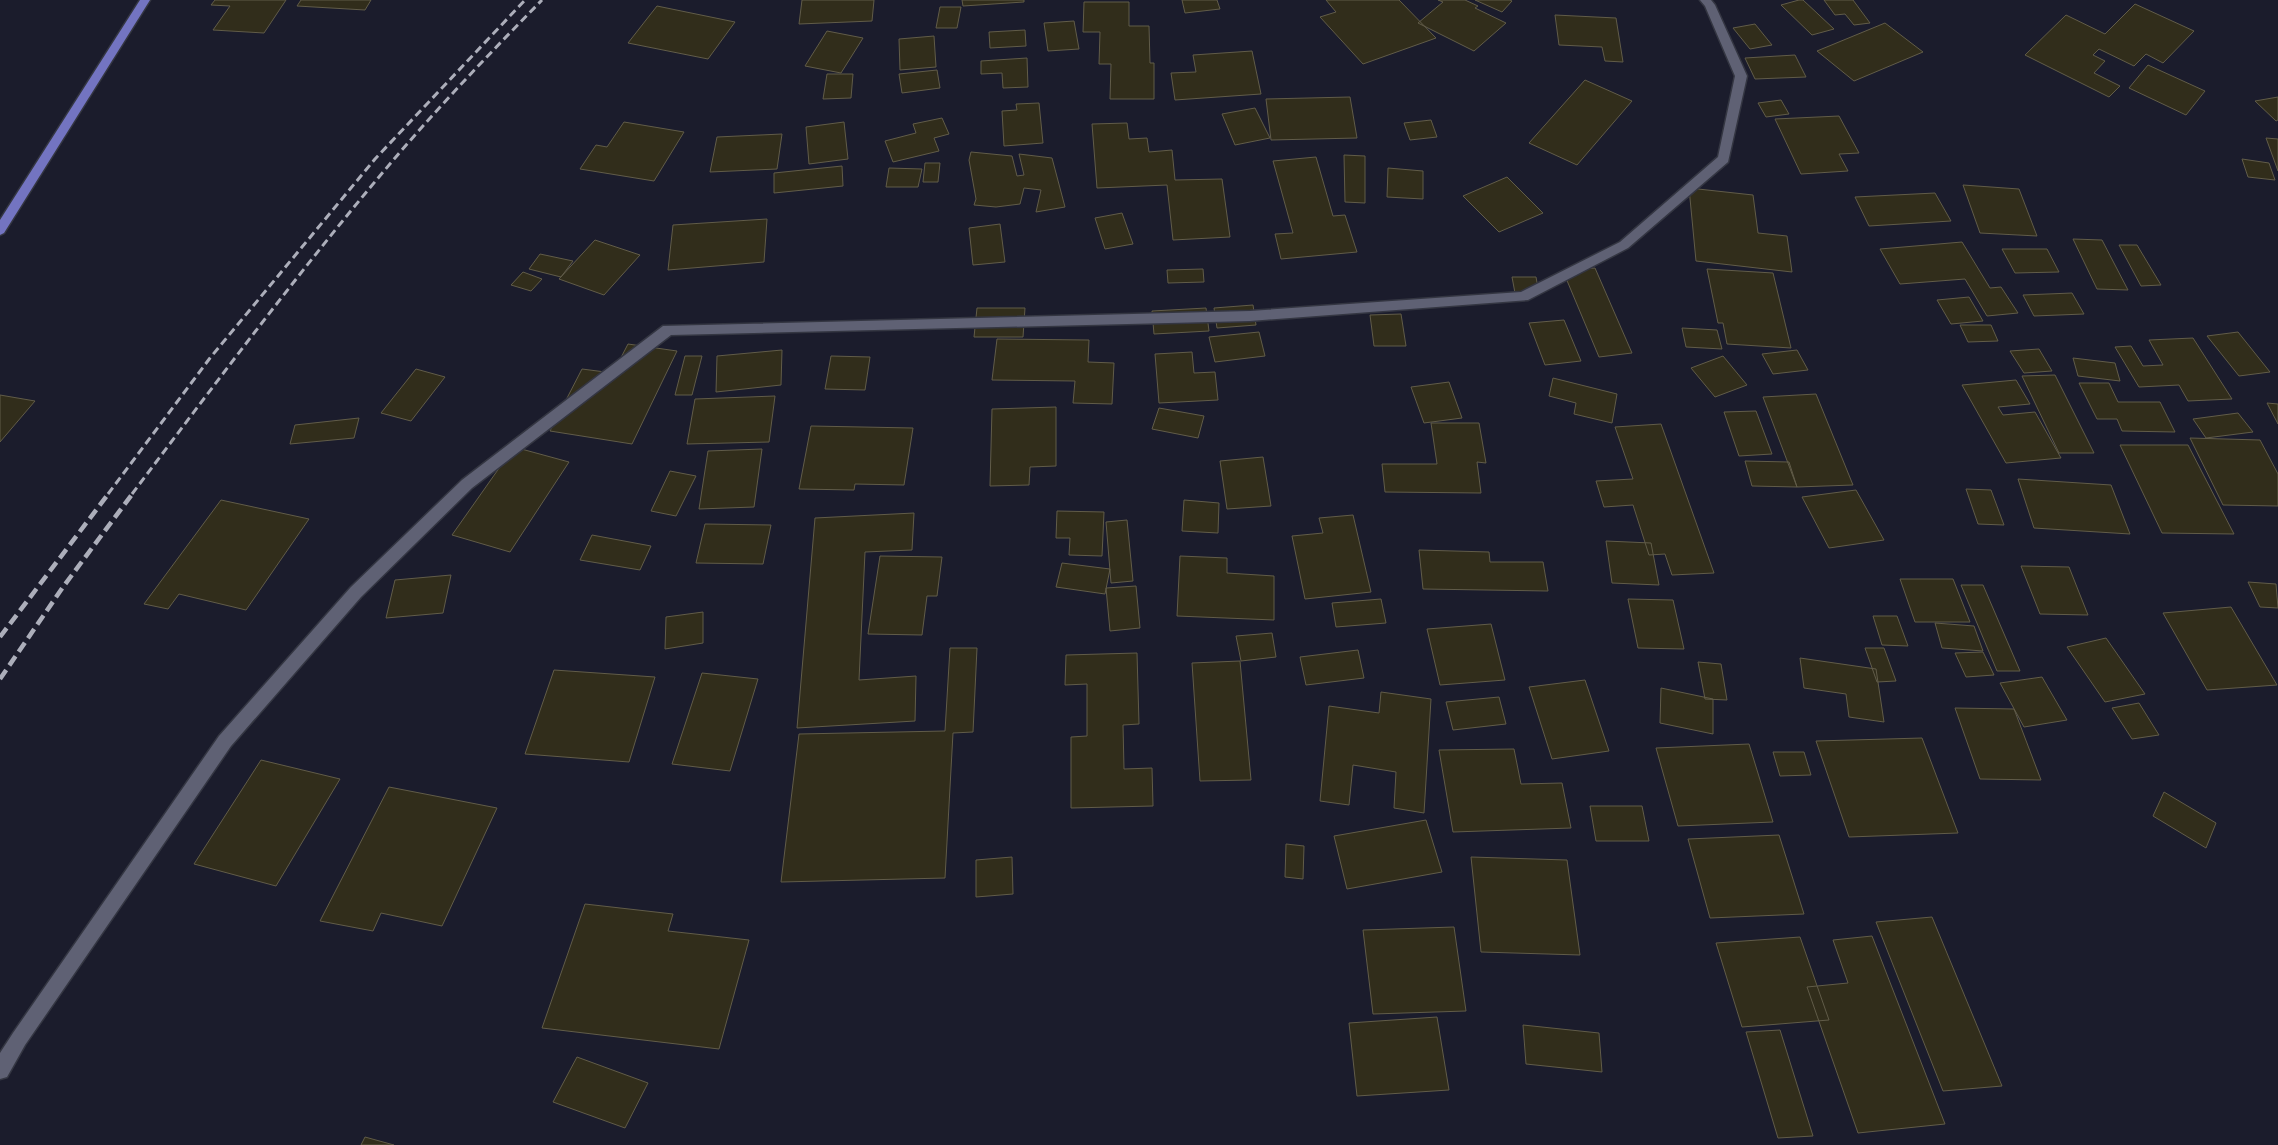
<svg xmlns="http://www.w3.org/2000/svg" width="2278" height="1145" font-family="Lato,sans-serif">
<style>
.building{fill:#312d1b;stroke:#615c49}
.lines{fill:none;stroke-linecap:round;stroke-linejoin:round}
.minor-casing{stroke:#343642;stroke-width:3}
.major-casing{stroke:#343642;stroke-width:3}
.minor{fill:#5f6174;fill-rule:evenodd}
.major{fill:#7374c1;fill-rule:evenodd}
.rail-far1{stroke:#acaeba;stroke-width:3;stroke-dasharray:8 4.5;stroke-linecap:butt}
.rail{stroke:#acaeba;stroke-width:4.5;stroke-dasharray:11 5.5;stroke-linecap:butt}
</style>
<rect width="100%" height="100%" fill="#1b1c2c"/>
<path class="building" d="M215,0H286L264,33L213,30L230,6L211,5Z
M301,0H371L365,10L297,6Z
M802,0H874L872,21L799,24Z
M962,0H1024V2L963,6Z
M1182,0H1217L1220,9L1185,13Z
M1326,0H1399L1436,38L1363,64L1320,17L1336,12Z
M1438,0H1465L1478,6L1475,8L1506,23L1474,51L1418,23L1443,2Z
M1475,0H1510L1512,1L1502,12Z
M1799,0H1803L1834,29L1812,35L1781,5Z
M1824,0H1853L1870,23L1854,25L1845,14L1835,15Z
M1084,2H1129V26H1149L1150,63H1154V99H1110L1111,64H1099L1100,32H1083Z
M2135,4L2194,31L2163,63L2146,54L2134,66L2099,49L2093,55L2105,61L2094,73L2120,86L2109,97L2025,55L2066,15L2105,34Z
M657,6L735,22L708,59L628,43Z
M940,7H961L957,28H936Z
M1555,15L1616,18L1623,62L1605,61L1602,47L1559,45Z
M1074,21L1079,49L1048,51L1044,23Z
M1885,23L1923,52L1854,81L1817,51Z
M1755,24L1772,45L1750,49L1733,28Z
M1025,30L1026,46L990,48L989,32Z
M827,31L863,38L841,73L805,66Z
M934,36L936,67L900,70L899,39Z
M1252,51L1261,94L1175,100L1171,73L1196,72L1193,55Z
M1795,55L1806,77L1755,79L1745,58Z
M1027,58L1028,87L1003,88L1002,73L981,74V61Z
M2148,65L2205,91L2186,115L2129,88Z
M937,70L940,88L902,93L899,74Z
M827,74H853L851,98L823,99Z
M1585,80L1632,101L1577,165L1529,143Z
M1350,97L1357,138L1271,140L1266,99Z
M2278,97V120L2276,121L2255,101Z
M1781,100L1789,114L1766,117L1758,103Z
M1039,103L1043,143L1004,146L1002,111L1017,110L1016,104Z
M1255,108L1270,138L1235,145L1222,114Z
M1839,116L1859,153L1839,154L1848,171L1801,174L1775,119Z
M942,118L949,134L934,138L939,151L893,162L885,141L916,133L913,124Z
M1431,120L1437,137L1410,140L1404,123Z
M624,122L684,132L654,181L580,169L596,145L607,147Z
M844,122L848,159L809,164L806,127Z
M1127,123L1129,139L1147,138L1149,152L1172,150L1175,180L1222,179L1230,237L1173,240L1167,185L1097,188L1092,124Z
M782,134L777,169L710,172L717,137Z
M2266,138L2278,139V171Z
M971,152L1012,156L1017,176L1024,175L1019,154L1052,158L1065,207L1036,212L1041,190L1024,188L1020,204L996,207L974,205L976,199L969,160Z
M1344,155L1365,156V203L1345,202Z
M1316,157L1333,216L1345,215L1357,252L1281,259L1275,234L1293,233L1273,161Z
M2242,159L2269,163L2275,180L2248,177Z
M925,163H940L938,182H923Z
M842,166L843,186L774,193V173Z
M889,168L922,169L918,187H886Z
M1388,168L1423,171V199L1387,197Z
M1507,177L1543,213L1499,232L1463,196Z
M1963,185L2019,189L2037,236L1980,233Z
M1689,188L1753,195L1758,233L1787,236L1792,272L1696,261Z
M1935,193L1951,221L1869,226L1855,197Z
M1122,213L1133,244L1105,249L1095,218Z
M767,219L764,262L668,270L673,225Z
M1000,224L1005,262L973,265L969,228Z
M2073,239L2102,240L2128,290L2097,289Z
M595,240L640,255L604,295L559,279Z
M1962,242L1990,288L2001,287L2018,313L1987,316L1965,279L1900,284L1880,249Z
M2119,245H2137L2161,285L2141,286Z
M2002,249H2047L2059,272L2015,273Z
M540,254L573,261L561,277L529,269Z
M1595,268L1632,353L1599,357L1563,271Z
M1203,269L1204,282L1168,283L1167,270Z
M1707,269L1773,273L1791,348L1727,344L1723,323H1718Z
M523,272L542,279L531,291L511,285Z
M1512,277H1536L1539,294L1515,293Z
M2072,293L2084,314L2034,316L2023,295Z
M1969,297L1983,321L1951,324L1937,300Z
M1253,305L1256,325L1217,328L1214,308Z
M977,308H1025L1023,337H974Z
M1206,308L1209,331L1154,334L1152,311Z
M1401,314L1406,346H1374L1370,315Z
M1564,320L1581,361L1545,365L1529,323Z
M1960,325H1991L1998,341L1968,342Z
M1682,328L1717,330L1722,349L1686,347Z
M1259,332L1265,356L1215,362L1209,337Z
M2238,332L2270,372L2239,376L2207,336Z
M2193,338L2232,399L2188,401L2179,385L2139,387L2115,347L2131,346L2143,366L2163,365L2149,340Z
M997,339L1089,340L1088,362L1114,363L1112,404L1073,403L1075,381L992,380Z
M628,344L677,351L632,444L550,431L582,369L613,373Z
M2039,349L2052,371L2024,373L2010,351Z
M782,350L781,385L716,392L717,356Z
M1797,350L1808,370L1773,374L1762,354Z
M1192,352L1194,373L1215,372L1218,400L1159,403L1155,354Z
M685,356H702L692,395H675Z
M831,356L870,357L865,390L825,389Z
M1723,356L1747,385L1715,397L1691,368Z
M2073,358L2115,363L2120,381L2078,376Z
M416,369L445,377L411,421L381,413Z
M2055,375L2094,453H2059L2022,376Z
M1553,378L1617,394L1612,423L1574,414L1576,403L1549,396Z
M2016,380L2030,404L1998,407L2003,415L2035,412L2061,458L2006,463L1962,385Z
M1449,382L1462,418L1424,423L1411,387Z
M2079,383H2109L2118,402H2160L2175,432L2122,431L2117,419H2097Z
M1816,394L1853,485L1797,487L1763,397Z
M0,395L35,401L0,442Z
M775,396L769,442L687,444L695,399Z
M2267,403L2278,404V424Z
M1056,407V466L1030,467L1029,485L990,486L992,409Z
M1159,408L1204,416L1198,438L1152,429Z
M1756,411L1772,454L1739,456L1724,412Z
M2238,413L2253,432L2206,438L2193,419Z
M359,418L354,438L290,444L295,425Z
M1431,423H1479L1486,463L1477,462L1481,493L1385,492L1382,464H1437Z
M1661,424L1714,573L1672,575L1665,554L1649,555L1633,505L1604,507L1596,481L1633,479L1615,427Z
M811,426L913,428L904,485L855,484L854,490L799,489Z
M2190,438L2260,440L2278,474V506L2223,505Z
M2120,445H2188L2234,534L2162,533Z
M514,447L569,462L510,552L452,535Z
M762,449L754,507L699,509L708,451Z
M1263,457L1271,506L1227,509L1220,461Z
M1745,461L1789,462L1797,487L1752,486Z
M670,471L696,476L676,516L651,511Z
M2018,479L2111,485L2130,534L2034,528Z
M1966,489L1991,490L2004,525L1978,524Z
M1856,490L1884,540L1829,548L1802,497Z
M221,500L309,519L246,610L179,594L168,609L144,604Z
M1184,500L1219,503L1218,533L1182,531Z
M1057,511L1104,512L1102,556L1069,555L1070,538H1056Z
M914,513L912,550L865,552L859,680L916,676L915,721L797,728L815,518Z
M1353,515L1371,592L1305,599L1292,536L1323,533L1319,518Z
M1127,520L1133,581L1111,583L1106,522Z
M705,524L771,525L763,564L696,563Z
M592,535L651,546L640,570L580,560Z
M1606,541L1651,543L1659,585L1612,583Z
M1419,550L1489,552L1490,562H1543L1548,591L1423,589Z
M880,556L942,557L937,596H927L922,635L868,634Z
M1180,556L1227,558V573L1274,576V620L1177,616Z
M1062,563L1110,569L1105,594L1056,587Z
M2021,566L2069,567L2088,615L2040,614Z
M451,575L443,613L386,618L395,580Z
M1900,579H1953L1970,622H1915Z
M2248,582L2276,584L2278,608L2260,607Z
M1961,585H1983L2020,671H1997Z
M1136,586L1140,628L1110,631L1106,588Z
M1381,599L1386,623L1336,627L1332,603Z
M1628,599L1673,600L1684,649L1638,648Z
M2231,607L2277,685L2207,690L2163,613Z
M703,612V643L665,649L666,617Z
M1873,616H1897L1908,646L1882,645Z
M1935,623L1974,626L1983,651L1942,648Z
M1491,624L1505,680L1440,685L1427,629Z
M1272,633L1276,657L1241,661L1236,636Z
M2106,638L2145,694L2105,702L2067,647Z
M950,648H977L973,732L953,733L945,878L781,882L799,734L945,731Z
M1865,648H1884L1896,681L1877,682Z
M1358,650L1364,678L1306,685L1300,657Z
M1983,652L1994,675L1966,677L1955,653Z
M1137,653L1139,724L1123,725L1124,769L1152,768L1153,806L1071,808V737L1087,736V684L1065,685L1066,655Z
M1800,658L1876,669L1884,722L1849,717L1846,694L1804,688Z
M1240,661L1251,780L1200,781L1192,663Z
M1698,662L1721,664L1727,700L1705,699Z
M554,670L655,677L629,762L525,754Z
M702,673L758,679L730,771L672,764Z
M2042,677L2067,720L2024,727L2000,683Z
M1585,680L1609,751L1552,759L1529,687Z
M1661,688L1713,699V734L1660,723Z
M1381,692L1431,699L1424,813L1394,808L1396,772L1353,765L1349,805L1320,801L1329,706L1379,713Z
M1499,697L1506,724L1453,730L1446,702Z
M2139,703L2159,735L2132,739L2112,708Z
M1955,708L2014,709L2041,780L1980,779Z
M1922,738L1958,833L1849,837L1816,741Z
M1749,744L1773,822L1678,826L1656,748Z
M1514,749L1521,784L1562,783L1571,828L1453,832L1439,750Z
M1773,752H1804L1811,775L1780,776Z
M261,760L340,779L276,886L194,864Z
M389,787L497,808L442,926L381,913L373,931L320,921Z
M2164,792L2216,823L2206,848L2153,816Z
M1590,806H1642L1649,841H1596Z
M1426,820L1442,872L1347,889L1334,836Z
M1779,835L1804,914L1710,918L1688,839Z
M1286,844L1304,846L1303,879L1285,877Z
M1012,857L1013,894L976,897V860Z
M1471,857L1567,860L1580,955L1481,952Z
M585,904L673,914L668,931L749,940L719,1049L542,1028Z
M1932,917L2002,1086L1943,1091L1876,922Z
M1454,927L1466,1011L1373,1014L1363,930Z
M1872,936L1945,1124L1858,1133L1807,987L1848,983L1833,940Z
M1800,937L1829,1020L1742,1027L1716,943Z
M1437,1017L1449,1090L1357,1096L1349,1023Z
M1523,1025L1599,1033L1602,1072L1526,1064Z
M1780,1030L1813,1136L1778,1138L1746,1032Z
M577,1057L648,1083L625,1128L553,1102Z
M365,1137L394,1145H361Z"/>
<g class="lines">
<g class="minor-casing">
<path id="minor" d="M1700,0H1711L1715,5L1747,76L1728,162L1628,248L1528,300L1250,321L671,335L472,488L361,597L231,746L25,1045L7,1077L0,1079V1053L13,1033L219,736L351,587L462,480L663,326L1250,311L1521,292L1620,242L1718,157L1735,76L1705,6Z"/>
</g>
<g class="major-casing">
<path id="major" d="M140,0H150L4,233L0,235V220Z"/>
</g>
<use href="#minor" class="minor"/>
<use href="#major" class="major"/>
<path class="rail-far1" d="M108,494L210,358L375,159L525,0
M132,494C218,380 303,266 395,158C442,103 492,51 542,0"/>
<path class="rail" d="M0,637L109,493
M0,679L63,587L133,493"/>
</g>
</svg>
